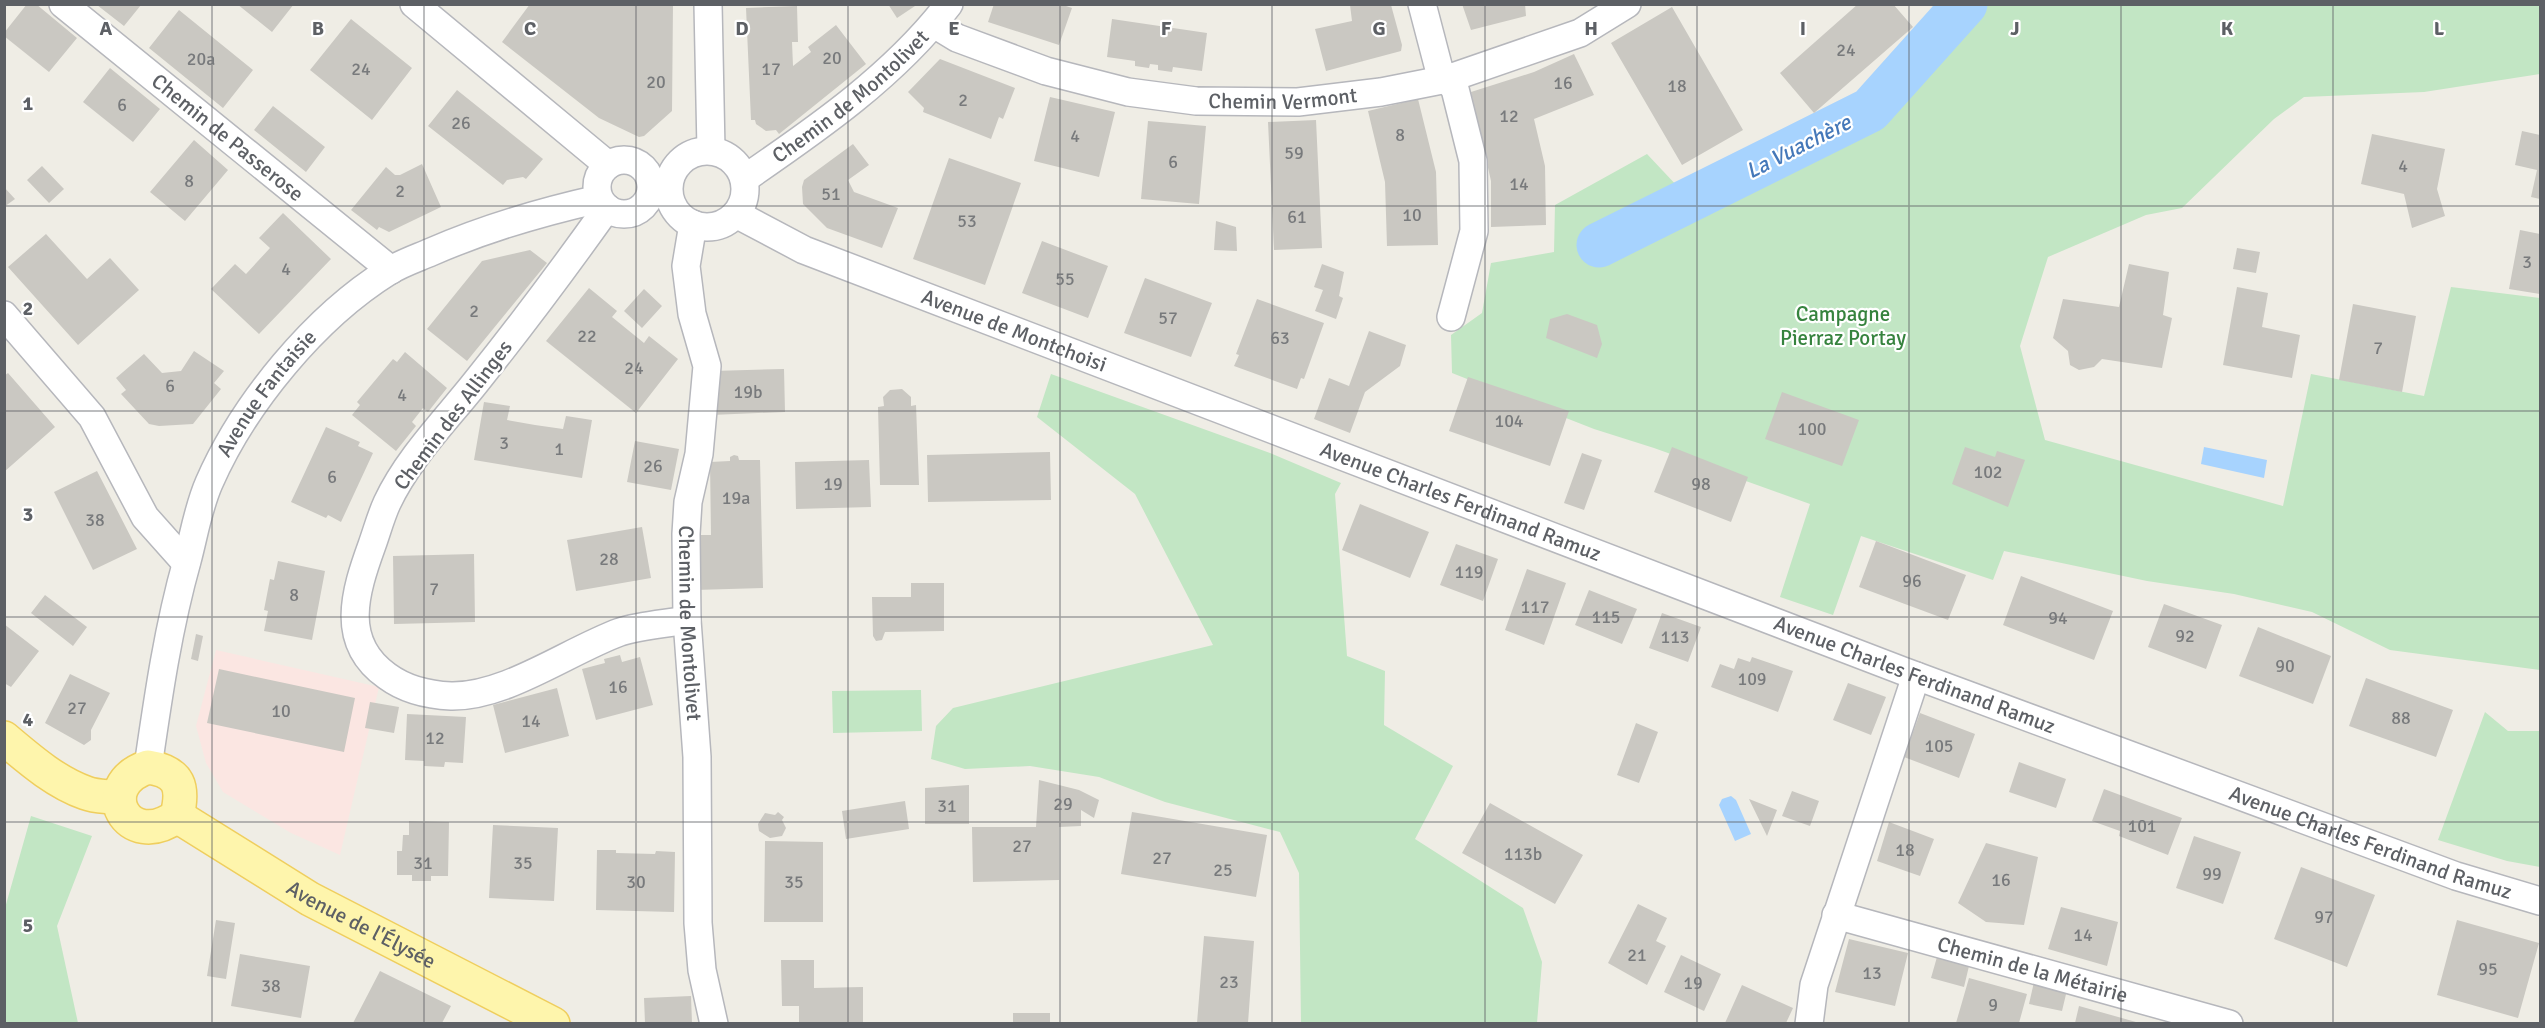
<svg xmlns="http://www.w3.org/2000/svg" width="2545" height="1028" font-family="Signika,sans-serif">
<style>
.medical{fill:#fbe6e2}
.green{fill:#c2e6c4}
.water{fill:#a7d3fe}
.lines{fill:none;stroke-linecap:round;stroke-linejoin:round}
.river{stroke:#a7d3fe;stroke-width:45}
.building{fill:#cac8c2}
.minor-casing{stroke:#b6b7bc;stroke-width:30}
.major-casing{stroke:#efce5e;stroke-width:36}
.minor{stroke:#fff;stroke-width:27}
.major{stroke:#fef5ac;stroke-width:33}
.grid{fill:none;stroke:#5d6065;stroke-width:1.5;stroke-opacity:0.55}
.labels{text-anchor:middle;stroke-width:4.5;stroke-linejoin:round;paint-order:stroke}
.number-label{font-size:18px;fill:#787a7c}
.street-label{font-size:21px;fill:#5d6065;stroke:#fff}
.park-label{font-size:21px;fill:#36833e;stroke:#fff}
.water-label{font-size:22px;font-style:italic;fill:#4578b9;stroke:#fff}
.grid-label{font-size:20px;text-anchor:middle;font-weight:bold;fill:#5d6065;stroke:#fff;stroke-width:4.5;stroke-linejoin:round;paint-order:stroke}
</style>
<rect width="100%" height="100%" fill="#efede5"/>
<path class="medical" d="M216,650L379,687L340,855L291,833L223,792L206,763L196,726Z"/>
<path class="green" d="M1932,5H2540V74L2424,92L2304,97L2274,119L2182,208L2146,215L2048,257L2020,346L2045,440L2283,506L2311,374L2424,396L2451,287L2540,298V670L2390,650L2312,612L2234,594L2147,581L2004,551L1993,580L1861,536L1833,615L1780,597L1810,504L1654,448L1594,429L1452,373L1451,335L1482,313L1491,263L1554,252L1555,205L1647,154L1679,188L1725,185L1870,114L1945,28Z
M1051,374L1270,453L1341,483L1335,494L1347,656L1385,671L1384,725L1453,766L1415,839L1523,908L1542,962L1537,1023H1301L1299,873L1280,832L1165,802L1099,777L1030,766L965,769L931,759L936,726L953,708L1213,645L1135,494L1037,417Z
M921,690L922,731L833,733L832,691Z
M2485,712L2508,731H2540V867L2507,861L2438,840Z
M31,816L92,836L57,926L78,1023H5V908Z"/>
<path class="water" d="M2204,447L2267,460L2264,478L2201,464Z
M1731,796L1736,800L1751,834L1735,841L1719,805L1722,799Z"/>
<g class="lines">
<path class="river" d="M1599,245L1870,110L1965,4"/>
</g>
<path class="building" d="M27,4H36L77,38L49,72L4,36V33Z
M237,4H294L272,32Z
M530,4H673L672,111L644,136L639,137L599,118L502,42Z
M888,4H918L897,18Z
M994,4H1060L1072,8L1059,45L988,22Z
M1462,4H1525L1526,16L1471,30Z
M1858,4H1893L1913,27L1814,113L1780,73Z
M97,5H141L124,26Z
M1350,5H1391L1402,45L1401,51L1326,71L1315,29L1352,21Z
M797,6L798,42H792L793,66L811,52L808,47L836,25L866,64L779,134L776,130L766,131L756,124L755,120H751L746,8Z
M1672,7L1743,130L1682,165L1611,43Z
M179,10L253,70L223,108L149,48Z
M351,19L412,68L372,120L310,70Z
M1112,19L1207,33L1202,71L1173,67L1172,72L1158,70V65L1150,64L1149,68L1135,66V61L1107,57Z
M1574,54L1594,95L1534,119L1545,166L1546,225L1491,227V181L1471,92L1534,72Z
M940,59L1015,88L1003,119L999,117L991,139L923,112L924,108L908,92Z
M110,68L160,109L133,142L83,102Z
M457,90L543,159L526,179L523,177L507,180L503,185L428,126Z
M1050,97L1115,112L1099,177L1034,161Z
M1418,99L1436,172L1438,245L1387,246L1385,182L1368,111Z
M273,106L325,147L306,172L254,130Z
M1316,120L1322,248L1274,250L1268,122Z
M1148,121L1206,126L1199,204L1141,199Z
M2522,131L2540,135V199L2531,197L2537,170L2515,165Z
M2372,134L2445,149L2437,189L2445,216L2412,228L2404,194L2361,184Z
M194,140L228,170L185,221L150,192Z
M853,144L869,165L848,180L854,192L898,208L882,248L827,228L803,204L802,187L804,180Z
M949,158L1021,183L985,285L913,259Z
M422,164L441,207L389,232L379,227L377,230L351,210L386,167L395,175H400Z
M42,166L64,189L49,203L27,180Z
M4,187L15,199L4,207Z
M283,213L331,259L259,334L211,289L235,264L246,274L270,248L259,238Z
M1216,221L1236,227L1237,251L1214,250Z
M2520,230L2540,234V294L2509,289Z
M46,234L87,279L110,258L139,290L78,345L8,267Z
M1042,241L1108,266L1088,318L1022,293Z
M2237,248L2260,252L2256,273L2233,269Z
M530,250L547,263L467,361L427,329L482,261Z
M1322,264L1344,272L1339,296L1343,298L1336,319L1315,311L1323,290L1314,287Z
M2129,264L2169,272L2163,315L2172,318L2162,368L2102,359L2094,367L2079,370L2070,365L2068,351L2053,338L2063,299L2119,307Z
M1145,278L1212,303L1191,357L1124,333Z
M2237,287L2268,293L2262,327L2300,335L2292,378L2223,365Z
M589,288L617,311L612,317L644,343L649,336L678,359L636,413L546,341Z
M644,289L662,306L642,328L624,311Z
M1257,299L1324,323L1304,379L1301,378L1297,389L1234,366L1239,355L1236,354Z
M2353,304L2416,316L2402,392L2339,380Z
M1567,314L1597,325L1602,344L1597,358L1546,338L1550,319Z
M1369,331L1406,345L1400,366L1365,392L1350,433L1314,419L1329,378L1349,386Z
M194,351L224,371L214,383L221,389L193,424L159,426L149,424L121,394L126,390L116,378L144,354L162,373L181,371Z
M405,352L447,388L428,412L423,408L412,422L416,426L396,451L352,415L360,405L357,402L393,359L397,362Z
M784,369L785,412L711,415L713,371Z
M8,373L55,427L4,472V376Z
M1468,377L1569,411L1550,466L1449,431Z
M902,389L911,397V406L916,405L919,485H880L878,407L884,406L883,397L890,390Z
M1782,392L1859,420L1842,466L1765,439Z
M484,402L510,406L507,420L535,425L563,429L566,416L592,420L582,478L474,460Z
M326,427L360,442L358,446L373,453L341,522L328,515L326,518L291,502Z
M635,441L679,449L671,490L627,482Z
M1672,447L1748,477L1731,522L1654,492Z
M1965,447L1995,457L1997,451L2025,460L2008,507L1952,484Z
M1050,452L1051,500L928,502L927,455Z
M1582,453L1602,460L1584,510L1564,503Z
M734,455L738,456L739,460H760L763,588L695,590L694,535H711L710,462L730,461V457Z
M869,460L871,507L796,509L795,462Z
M97,471L137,549L93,570L54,492Z
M1360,504L1429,532L1410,578L1342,550Z
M642,527L651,578L576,591L567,540Z
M1876,541L1966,575L1948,620L1859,587Z
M1456,544L1498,559L1483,601L1440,585Z
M474,554L475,622L394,624L393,556Z
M278,561L325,571L312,640L264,631L268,611L264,610L270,579L274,580Z
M1527,569L1566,583L1544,645L1505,630Z
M2021,576L2113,611L2094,660L2003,625Z
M911,583H944V631L885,632L882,640L876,641L873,636L872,597H911Z
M1589,590L1637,609L1622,644L1575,625Z
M45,595L87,627L73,646L31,613Z
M2164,604L2222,625L2206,669L2148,647Z
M1662,613L1701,627L1688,662L1649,648Z
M4,624L39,651L11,687L4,683Z
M2258,627L2331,656L2313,704L2239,676Z
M196,634L203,636L198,661L191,659Z
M620,655L622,662L640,657L653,705L596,720L582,669L605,663L604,659Z
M1752,657L1793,671L1778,712L1711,687L1720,664L1734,669L1738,658L1750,662Z
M219,669L355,698L344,752L207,723Z
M70,674L110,693L91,730V740L84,745L45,723Z
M2366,678L2453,710L2436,757L2349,726Z
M1848,683L1886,697L1871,735L1833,720Z
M557,688L569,736L505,753L493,705Z
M370,702L399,707L394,733L365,728Z
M1920,713L1975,734L1959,778L1904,757Z
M407,714L466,717L463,763L445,762L444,767L424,766V761L405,760Z
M1636,723L1658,732L1639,783L1617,775Z
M2019,762L2066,779L2056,808L2009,792Z
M1039,780L1079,790L1099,800L1094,818L1081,810V826L1059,827V880L973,882L972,827H1036Z
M969,785V824H925V788Z
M2104,789L2182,818L2168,855L2119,836L2120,831L2092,821Z
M1792,791L1819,801L1810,826L1782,816Z
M1749,799L1777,810L1767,836Z
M905,801L909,829L846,839L842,811Z
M1490,803L1583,855L1555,904L1462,853Z
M778,812L784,817L782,820L786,828L782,836L770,838L759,831L758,824L765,813L775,815Z
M1132,812L1267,835L1256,897L1121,874Z
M409,821L449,822L448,876H431V881H412V875H397V851H402L403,835H409Z
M1889,822L1934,839L1920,876L1877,861Z
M493,825L558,828L554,901L489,898Z
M2194,836L2241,852L2223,904L2176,888Z
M765,841L823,842V922H764Z
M1986,843L2038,857L2024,925L1986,922L1958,903Z
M597,850H616V853L655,854L656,851L675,852L674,912L596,910Z
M2301,867L2375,895L2347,967L2274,939Z
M1638,904L1667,918L1656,941L1666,946L1647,985L1608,963Z
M2061,907L2118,922L2107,966L2048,949Z
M216,920L235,923L226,979L207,976Z
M2457,920L2539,943L2518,1018L2437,995Z
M1204,936L1254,941L1248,1023H1197Z
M1849,939L1908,953L1895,1006L1835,992Z
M240,954L310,966L301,1018L231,1006Z
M1681,955L1721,974L1704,1011L1664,992Z
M1937,957L1969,966L1964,987L1931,978Z
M781,960H814V988L863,987V1023H799V1006H782Z
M380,971L451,1006L442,1023H353Z
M1969,978L2027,994L2019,1023H1956Z
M2034,982L2067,990L2062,1011L2029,1004Z
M1742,985L1793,1008L1786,1023H1725Z
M691,996L692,1023H645L644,998Z
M2079,1006L2136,1022V1023H2075Z
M1013,1013H1050V1023H1013Z"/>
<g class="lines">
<g class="minor-casing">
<g id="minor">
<path id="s1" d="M63,4L391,270"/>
<path d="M414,4L608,165"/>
<path d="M708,4L711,150"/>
<path d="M1422,4L1439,69L1455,89L1473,161L1474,231L1451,317"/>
<path id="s2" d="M934,24L957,38L1046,71L1128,92L1196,101L1298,102L1381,92L1447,79L1580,33L1627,4"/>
<circle cx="707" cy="189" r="38"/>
<circle cx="624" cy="187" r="27"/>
<path id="s3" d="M744,179C817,129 895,75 949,4"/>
<path d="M607,208C565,267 521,326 476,382C446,420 408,458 387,503C381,516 377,531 372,545C355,592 339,642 387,676C406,690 428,695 451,696C506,697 568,651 620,632C641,625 665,624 687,620"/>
<path id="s4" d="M736,214L804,250L1903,671L2456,876L2540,901"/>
<path id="s5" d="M693,224L686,266L692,314L707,366L699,454L688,502L686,534L687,620L697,757L698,923L702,970L714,1024"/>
<path d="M4,315L92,417L145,517L186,563"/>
<path id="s6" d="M148,767C158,698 168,628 187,561C194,535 198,508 209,483C244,403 315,317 389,271C402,263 417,258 431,252C486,228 541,212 599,199"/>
<path id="s7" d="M1836,915L2229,1024"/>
<path d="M1809,1024L1814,985L1916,676"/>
</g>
</g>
<g class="major-casing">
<g id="major">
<path d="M4,738C29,759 55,782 86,793C96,797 108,796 119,798"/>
<path d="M148,767C180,772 184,787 177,816C127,853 92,785 148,767Z"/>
<path id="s8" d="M177,816L310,899L553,1024"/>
</g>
</g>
<use href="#minor" class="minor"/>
<use href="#major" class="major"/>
</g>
<path class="grid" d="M212,4V1024M424,4V1024M636,4V1024M848,4V1024M1060,4V1024M1272,4V1024M1485,4V1024M1697,4V1024M1909,4V1024M2121,4V1024M2333,4V1024M4,206H2540M4,411H2540M4,617H2540M4,822H2540"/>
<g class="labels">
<g class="number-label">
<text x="1846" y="56">24</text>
<text x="832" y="64">20</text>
<text x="201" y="65">20a</text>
<text x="361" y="75">24</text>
<text x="771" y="75">17</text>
<text x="656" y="88">20</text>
<text x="1563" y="89">16</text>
<text x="1677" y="92">18</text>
<text x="963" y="106">2</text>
<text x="122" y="111">6</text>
<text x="1509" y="122">12</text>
<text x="461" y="129">26</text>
<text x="1400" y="141">8</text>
<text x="1075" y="142">4</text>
<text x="1294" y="159">59</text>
<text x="1173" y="168">6</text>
<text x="2403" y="172">4</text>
<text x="189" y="187">8</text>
<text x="1519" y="190">14</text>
<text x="400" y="197">2</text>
<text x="831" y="200">51</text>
<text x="1412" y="221">10</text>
<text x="1297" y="223">61</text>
<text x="967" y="227">53</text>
<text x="2527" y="268">3</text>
<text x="286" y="275">4</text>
<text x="1065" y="285">55</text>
<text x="474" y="317">2</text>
<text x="1168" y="324">57</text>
<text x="587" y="342">22</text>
<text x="1280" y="344">63</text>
<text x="2378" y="354">7</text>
<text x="634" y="374">24</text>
<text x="170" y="392">6</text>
<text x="748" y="398">19b</text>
<text x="402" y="401">4</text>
<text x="1509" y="427">104</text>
<text x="1812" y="435">100</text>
<text x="504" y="449">3</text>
<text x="559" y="455">1</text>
<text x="653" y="472">26</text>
<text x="1988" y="478">102</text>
<text x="332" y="483">6</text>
<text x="833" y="490">19</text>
<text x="1701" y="490">98</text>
<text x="736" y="504">19a</text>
<text x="95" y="526">38</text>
<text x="609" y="565">28</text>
<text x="1469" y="578">119</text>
<text x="1912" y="587">96</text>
<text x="434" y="595">7</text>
<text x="294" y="601">8</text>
<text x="1535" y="613">117</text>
<text x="1606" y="623">115</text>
<text x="2058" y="624">94</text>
<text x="2185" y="642">92</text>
<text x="1675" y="643">113</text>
<text x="2285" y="672">90</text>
<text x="1752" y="685">109</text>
<text x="618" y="693">16</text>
<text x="77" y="714">27</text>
<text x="281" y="717">10</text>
<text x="2401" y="724">88</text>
<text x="531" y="727">14</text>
<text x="435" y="744">12</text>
<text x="1939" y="752">105</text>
<text x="1063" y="810">29</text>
<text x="947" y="812">31</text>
<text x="2142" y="832">101</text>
<text x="1022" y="852">27</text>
<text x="1905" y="856">18</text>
<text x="1523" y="860">113b</text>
<text x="1162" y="864">27</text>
<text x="423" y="869">31</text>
<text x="523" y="869">35</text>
<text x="1223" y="876">25</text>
<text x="2212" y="880">99</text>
<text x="2001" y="886">16</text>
<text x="636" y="888">30</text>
<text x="794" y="888">35</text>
<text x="2324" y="923">97</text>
<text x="2083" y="941">14</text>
<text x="1637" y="961">21</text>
<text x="2488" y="975">95</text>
<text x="1872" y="979">13</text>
<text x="1229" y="988">23</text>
<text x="1693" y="989">19</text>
<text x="271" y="992">38</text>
<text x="1993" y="1011">9</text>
</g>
<g class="street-label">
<text dy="7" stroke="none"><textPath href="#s3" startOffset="135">Chemin de Montolivet</textPath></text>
<text dy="7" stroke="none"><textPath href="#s2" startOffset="362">Chemin Vermont</textPath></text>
<text dy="7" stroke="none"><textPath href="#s1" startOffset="212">Chemin de Passerose</textPath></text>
<text dy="7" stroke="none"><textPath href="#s4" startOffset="302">Avenue de Montchoisi</textPath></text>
<text dy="7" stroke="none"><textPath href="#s6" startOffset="398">Avenue Fantaisie</textPath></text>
<text transform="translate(453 415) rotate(-53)" y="7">Chemin des Allinges</text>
<text dy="7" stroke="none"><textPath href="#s4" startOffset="780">Avenue Charles Ferdinand Ramuz</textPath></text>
<text dy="7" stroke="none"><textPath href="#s5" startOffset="404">Chemin de Montolivet</textPath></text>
<text dy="7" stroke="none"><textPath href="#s4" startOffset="1266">Avenue Charles Ferdinand Ramuz</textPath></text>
<text dy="7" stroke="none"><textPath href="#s4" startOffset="1752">Avenue Charles Ferdinand Ramuz</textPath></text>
<text dy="7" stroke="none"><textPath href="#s8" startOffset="214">Avenue de l'Élysée</textPath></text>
<text dy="7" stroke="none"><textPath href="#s7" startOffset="204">Chemin de la Métairie</textPath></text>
</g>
<g class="park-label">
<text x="1843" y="321">Campagne<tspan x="1843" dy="24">Pierraz Portay</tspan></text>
</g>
<g class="water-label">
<text transform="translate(1798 146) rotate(-27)" y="8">La Vuachère</text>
</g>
</g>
<g class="grid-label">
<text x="106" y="35">A</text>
<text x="318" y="35">B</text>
<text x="530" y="35">C</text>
<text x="742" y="35">D</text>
<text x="954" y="35">E</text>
<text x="1166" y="35">F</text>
<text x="1379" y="35">G</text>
<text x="1591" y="35">H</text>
<text x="1803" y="35">I</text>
<text x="2015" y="35">J</text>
<text x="2227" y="35">K</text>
<text x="2439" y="35">L</text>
<text x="28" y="110">1</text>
<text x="28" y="315">2</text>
<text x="28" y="521">3</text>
<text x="28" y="726">4</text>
<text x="28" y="932">5</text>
</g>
<rect width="2545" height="1028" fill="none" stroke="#5d6065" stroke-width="12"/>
</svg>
